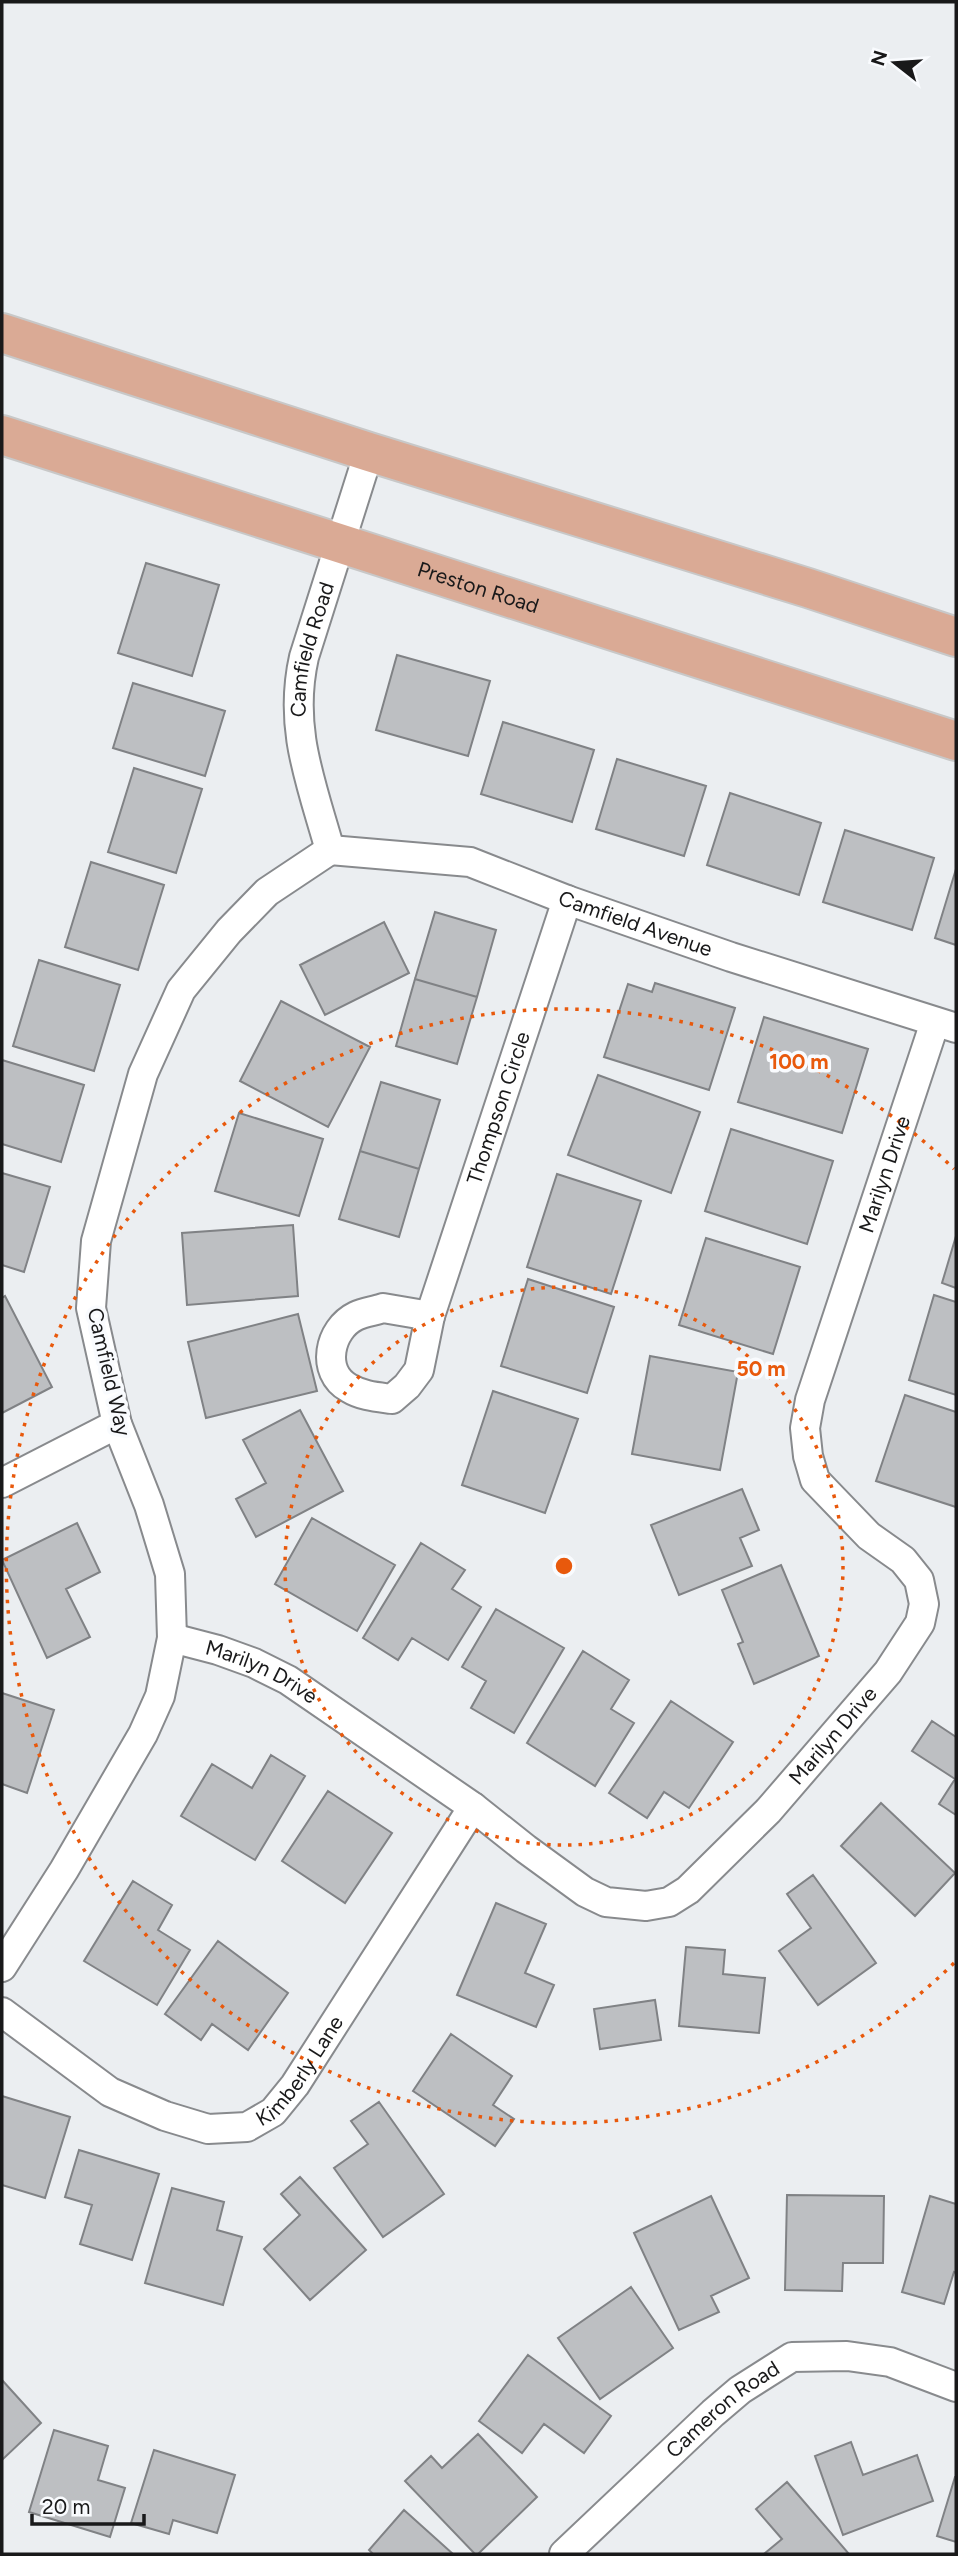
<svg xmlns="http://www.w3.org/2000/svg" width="958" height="2556" font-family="Figtree,sans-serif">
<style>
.building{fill:#bdbfc2;stroke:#808285;stroke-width:2}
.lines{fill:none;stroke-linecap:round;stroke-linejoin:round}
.minor-casing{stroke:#888a8d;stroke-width:32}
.primary-casing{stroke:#c8c8c8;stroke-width:42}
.minor{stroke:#fff;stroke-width:28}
.primary{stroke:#daaa95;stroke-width:38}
.ring{fill:none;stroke:#e8590c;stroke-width:3.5;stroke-dasharray:3.5 7}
.labels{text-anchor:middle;stroke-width:7;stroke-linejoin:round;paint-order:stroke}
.street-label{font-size:21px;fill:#19191a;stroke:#f9fbfe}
.centre{fill:#e8590c;stroke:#f9fbfe;stroke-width:3.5}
.ring-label{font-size:21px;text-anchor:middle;font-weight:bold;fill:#e8590c;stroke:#f9fbfe;stroke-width:7;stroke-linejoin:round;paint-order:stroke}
</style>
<rect width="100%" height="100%" fill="#ebeef1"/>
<path class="building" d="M146,563L219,585L192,676L118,653Z
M397,655L490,681L468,756L376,730Z
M133,683L225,711L205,776L113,748Z
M503,722L594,750L572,822L481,794Z
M617,759L706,786L684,856L596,829Z
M134,768L202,789L176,873L108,852Z
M730,793L821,823L799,895L707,865Z
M845,830L934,858L912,930L823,902Z
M91,862L164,885L138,970L65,947Z
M956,869V945L935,938Z
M435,912L496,930L477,997L415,979Z
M384,922L409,973L325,1015L300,965Z
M39,960L120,985L94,1071L13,1046Z
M415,979L477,997L457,1064L396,1046Z
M655,983L735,1008L709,1090L604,1057L628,984L652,992Z
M281,1001L370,1047L328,1127L240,1081Z
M764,1017L868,1049L842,1133L738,1102Z
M2,1060L84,1085L61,1162L2,1144Z
M598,1075L700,1112L671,1193L568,1155Z
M381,1082L440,1100L419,1169L360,1151Z
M239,1113L323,1139L299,1216L215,1191Z
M731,1129L833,1161L807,1244L705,1211Z
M360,1151L419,1169L399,1237L339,1219Z
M2,1173L50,1187L24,1272L2,1265Z
M557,1174L641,1201L611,1294L527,1267Z
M293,1225L298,1296L187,1305L182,1233Z
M956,1236V1288L942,1283Z
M706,1238L800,1267L773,1354L679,1325Z
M528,1279L614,1307L587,1393L501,1366Z
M934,1295L956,1302V1395L909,1380Z
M5,1296L52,1387L2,1413V1298Z
M298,1314L317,1391L206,1418L188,1342Z
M650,1356L738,1372L720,1470L632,1454Z
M493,1391L578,1419L545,1513L462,1485Z
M905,1395L956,1412V1507L876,1481Z
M300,1410L343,1491L256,1537L236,1499L266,1483L243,1440Z
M742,1489L759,1530L740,1538L752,1566L679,1595L651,1525Z
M312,1518L395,1565L357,1631L275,1584Z
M77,1523L100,1572L66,1589L90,1637L47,1658L2,1560Z
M421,1543L465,1570L452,1589L481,1607L448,1660L412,1638L398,1660L363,1638Z
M781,1565L819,1656L754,1684L738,1644L743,1642L722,1590Z
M496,1609L564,1648L514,1733L471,1708L486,1681L462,1667Z
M583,1651L629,1680L611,1709L634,1723L595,1786L527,1743Z
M2,1693L54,1710L27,1793L2,1784Z
M671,1701L733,1742L689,1808L664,1792L647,1818L609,1793Z
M932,1721L956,1737V1815L939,1804L955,1779L912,1751Z
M271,1755L305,1776L255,1860L181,1816L212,1764L252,1788Z
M328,1791L392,1833L345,1903L282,1861Z
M881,1803L955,1873L915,1916L841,1846Z
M813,1875L876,1963L818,2005L779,1951L811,1928L787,1894Z
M133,1881L172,1905L158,1930L190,1950L157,2005L84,1961Z
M496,1903L546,1924L525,1973L554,1985L536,2027L457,1995Z
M218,1941L288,1993L248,2050L212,2024L201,2040L165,2014Z
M686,1947L725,1950L723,1974L765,1978L759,2033L679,2026Z
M655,2000L661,2040L600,2049L594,2009Z
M451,2034L512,2076L493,2105L514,2119L495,2146L413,2091Z
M2,2096L70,2117L45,2198L2,2185Z
M379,2102L444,2194L383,2237L334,2168L368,2144L351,2121Z
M79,2150L159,2174L132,2260L80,2244L92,2205L65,2197Z
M300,2177L366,2250L310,2300L264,2249L300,2215L281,2194Z
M172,2188L224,2202L217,2230L242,2237L223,2305L145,2283Z
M787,2195L884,2196L883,2263H843L842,2291L785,2290Z
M711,2196L749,2278L711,2296L719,2312L679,2330L634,2233Z
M930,2196L956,2204V2273L954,2272L944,2304L902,2292Z
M631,2287L673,2348L600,2399L558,2338Z
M528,2355L611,2416L584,2453L544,2424L522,2453L479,2421Z
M2,2380L41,2423L2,2460Z
M54,2430L108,2446L98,2480L125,2488L110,2537L29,2512Z
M478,2434L537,2497L478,2554H475L405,2481L431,2456L442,2468Z
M851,2442L863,2475L917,2455L933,2501L843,2535L815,2456Z
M154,2450L235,2475L217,2533L173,2520L169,2534L131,2523Z
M955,2477H956V2542L937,2536Z
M787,2482L849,2554H764L782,2539L756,2509Z
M404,2510L453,2554H373L369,2550Z"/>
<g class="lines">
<g class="minor-casing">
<g id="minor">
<path id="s1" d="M330,850L470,862L567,900L731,957L956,1028"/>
<path id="s2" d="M330,850C311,782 288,728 304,657L369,452"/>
<path d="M383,1308L430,1316L419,1370L407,1386L392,1399C377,1397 362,1396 349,1388C320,1372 329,1329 356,1316C364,1312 375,1311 383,1308Z"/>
<path id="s3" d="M430,1316L567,900"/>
<path d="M2,1483L117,1424"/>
<path id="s4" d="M172,1638L218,1650L254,1663L288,1680L473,1807L526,1849L585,1892L606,1902L646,1906L669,1902L688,1890L768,1811L888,1672L920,1623L924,1604L919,1580L903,1560L869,1536L815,1480L808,1456L805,1428L810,1400L935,1022"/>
<path d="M2,1967L64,1870L143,1734L160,1696L172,1638L170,1574L149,1505L117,1424L91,1308L96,1241L143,1074L181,990L229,931L267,892L330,850"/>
<path id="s5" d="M2,2012L110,2092L165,2116L208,2129L247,2127L273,2112L295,2085L473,1807"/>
<path id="s6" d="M564,2554L713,2413L740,2390L792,2357L847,2356L890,2362L956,2387"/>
</g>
</g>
<g class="primary-casing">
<g id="primary">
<path d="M2,333L369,452L808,588L956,637"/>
<path id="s7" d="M2,435L956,741"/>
</g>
</g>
<use href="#minor" class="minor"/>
<use href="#primary" class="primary"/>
</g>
<g class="ring">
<circle cx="564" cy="1566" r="279"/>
<path d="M954 1963A557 557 0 1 1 954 1169"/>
</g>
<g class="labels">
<g class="street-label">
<text dy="7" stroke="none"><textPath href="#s7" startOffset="500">Preston Road</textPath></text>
<text dy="7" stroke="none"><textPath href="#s2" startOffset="206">Camfield Road</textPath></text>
<text dy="7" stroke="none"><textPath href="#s1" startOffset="317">Camfield Avenue</textPath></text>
<text dy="7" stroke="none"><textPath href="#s3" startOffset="219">Thompson Circle</textPath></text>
<text dy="7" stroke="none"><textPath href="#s4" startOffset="1461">Marilyn Drive</textPath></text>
<text transform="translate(109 1372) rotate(77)" y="7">Camfield Way</text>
<text dy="7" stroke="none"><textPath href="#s4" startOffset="96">Marilyn Drive</textPath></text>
<text dy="7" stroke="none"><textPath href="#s4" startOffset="810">Marilyn Drive</textPath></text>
<text dy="7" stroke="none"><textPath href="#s5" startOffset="357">Kimberly Lane</textPath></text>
<text dy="7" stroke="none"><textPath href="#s6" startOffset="215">Cameron Road</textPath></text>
</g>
</g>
<circle cx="564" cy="1566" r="10" class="centre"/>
<g class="ring-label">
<text x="799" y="1069">100 m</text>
<text x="761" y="1376">50 m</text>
</g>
<rect width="958" height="2556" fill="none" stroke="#19191a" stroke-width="7"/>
<g transform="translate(895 63) rotate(287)" stroke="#f9fbfe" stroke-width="5" paint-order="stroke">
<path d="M0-5L12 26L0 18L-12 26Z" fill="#19191a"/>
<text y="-10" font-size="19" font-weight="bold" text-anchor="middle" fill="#19191a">N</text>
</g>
<path d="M32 2514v10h112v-10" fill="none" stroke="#19191a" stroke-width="3.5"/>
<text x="42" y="2514" font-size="21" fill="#19191a" stroke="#f9fbfe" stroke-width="5" paint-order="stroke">20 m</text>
</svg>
